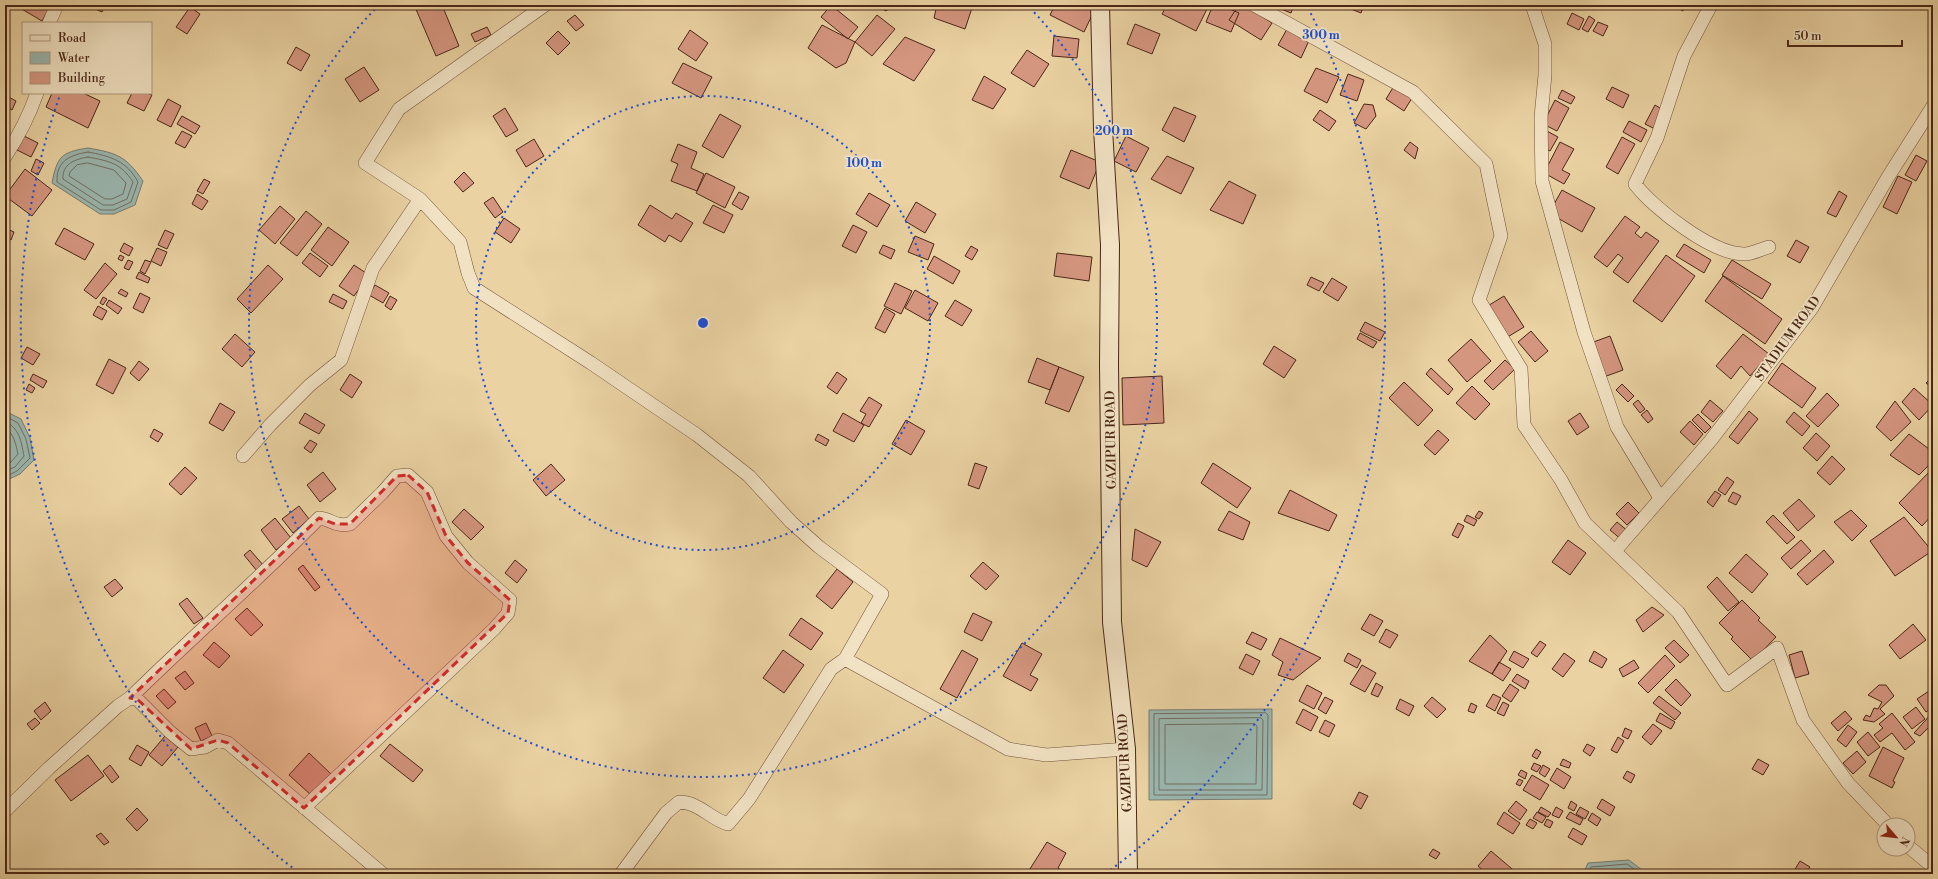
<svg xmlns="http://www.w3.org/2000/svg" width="1938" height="879" font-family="'Libre Bodoni',serif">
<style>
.water{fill:#9ab6ae;stroke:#7a7c72}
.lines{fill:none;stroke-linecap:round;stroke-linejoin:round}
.shore{stroke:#726e62;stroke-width:1}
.building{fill:#d59680;stroke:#4a2617}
.street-casing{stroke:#72513a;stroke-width:14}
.secondary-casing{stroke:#4a2617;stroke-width:20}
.street{stroke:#f1e2c3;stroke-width:13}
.secondary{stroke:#f1e2c3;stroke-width:18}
.marked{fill:#d62828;fill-opacity:0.2;stroke:#d62828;stroke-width:3;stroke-dasharray:8 5;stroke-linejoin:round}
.ring{fill:none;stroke:#1d4ed8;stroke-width:2;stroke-dasharray:2 4}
.labels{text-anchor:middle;stroke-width:3.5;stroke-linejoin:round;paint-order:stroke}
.street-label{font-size:13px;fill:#4a2617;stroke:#f1e2c3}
.centre{fill:#1d4ed8;stroke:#f1e2c3;stroke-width:2}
.ring-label{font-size:12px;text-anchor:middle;font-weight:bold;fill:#1d4ed8;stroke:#f1e2c3;stroke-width:3.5;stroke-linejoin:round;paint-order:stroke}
</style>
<rect width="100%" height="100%" fill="#ead2a2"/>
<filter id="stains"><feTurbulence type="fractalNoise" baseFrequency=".005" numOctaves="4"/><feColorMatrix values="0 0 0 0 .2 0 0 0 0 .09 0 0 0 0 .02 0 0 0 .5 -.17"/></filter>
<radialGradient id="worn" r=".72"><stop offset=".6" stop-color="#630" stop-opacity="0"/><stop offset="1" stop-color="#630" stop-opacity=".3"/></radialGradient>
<path class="water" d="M88,148C117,153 126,156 143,181L135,205L114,214H100L52,183C57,157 61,152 88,148Z
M5,411L21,419L30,438L34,460L20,474L5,481Z
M1272,709V799L1149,800V710Z
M1629,860L1647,874H1583L1588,863Z"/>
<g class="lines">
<path class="shore" d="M88,152C110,156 127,161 138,182L131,202L114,210H101L57,182C56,161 70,155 88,152Z
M88,157C109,161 121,163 133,182L127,199L113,205H103L63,179C62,164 75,159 88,157Z
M88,163L114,170L126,183L123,194L112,199H105L69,176L70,172L77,165Z
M5,416L18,423L26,439L30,458L17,471L5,477
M5,421C20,429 21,441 24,456L15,467L5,471
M5,428C14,433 16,445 18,454L11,462L5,465
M1266,713L1268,715L1267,795H1154V714Z
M1261,718L1263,720L1262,790H1159V719Z
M1255,724L1257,726L1256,784H1165V725Z
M1587,874L1591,867L1627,864L1641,874
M1593,874L1595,872L1626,869L1633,874"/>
</g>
<path class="building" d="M15,5H51L42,21Z
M94,5H105L102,12L93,8Z
M145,5H158L155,10Z
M419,5H442L459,46L436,56L415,7Z
M831,5L858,27L848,39L821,17Z
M881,5H893L894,7L885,11Z
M937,5H973L965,29L934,18Z
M1055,5H1097L1084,32L1050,15Z
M1167,5H1209L1196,31L1162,14Z
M1213,5H1220L1239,13L1231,32L1206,22Z
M1239,5H1244L1272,23L1261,40L1229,20Z
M1271,5H1294L1291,13Z
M1341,5H1364L1361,13Z
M1672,5H1686L1683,11Z
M190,7L200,14L187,34L176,27Z
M1572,13L1584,19L1579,30L1567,24Z
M575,15L584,25L576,31L567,21Z
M877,15L895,29L872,56L855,42Z
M1589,16L1595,20L1588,32L1582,29Z
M1291,22L1313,32L1301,58L1278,45Z
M1598,22L1608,26L1603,36L1593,31Z
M1135,24L1160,34L1152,54L1127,44Z
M822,25L855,42L846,63L836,68L808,48Z
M487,27L491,35L475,42L471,34Z
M690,30L708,43L696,61L678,49Z
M558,31L570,43L558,55L546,43Z
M1054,36L1079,39L1077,58L1052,56Z
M905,37L935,50L914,81L883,64Z
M296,47L310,55L301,71L287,63Z
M1027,50L1049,64L1034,87L1011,73Z
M683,63L712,77L701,98L672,83Z
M364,67L379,90L360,102L345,79Z
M1316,68L1339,77L1327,103L1304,91Z
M1348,74L1364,80L1357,101L1340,95Z
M984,76L1006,89L993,109L972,100Z
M1394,86L1412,98L1404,111L1386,99Z
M1612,87L1629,95L1623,108L1606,99Z
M1562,90L1575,97L1571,104L1558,98Z
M52,93H83L100,101L88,128L46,107Z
M132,93H147L152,95L144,111L127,103Z
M5,95L16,101L12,110L5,106Z
M168,99L181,106L171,127L157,120Z
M1555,100L1569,108L1557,131L1543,124Z
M1364,104L1373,105L1376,116L1366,129L1354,123Z
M1655,105L1665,111L1655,129L1645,124Z
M1174,107L1196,116L1184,142L1162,130Z
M505,108L518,130L506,137L493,116Z
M1320,110L1336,121L1329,131L1313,120Z
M720,114L741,126L723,158L702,146Z
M182,116L200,126L195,134L177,124Z
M1629,121L1647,130L1641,142L1623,132Z
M1545,130L1558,137L1550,151L1537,144Z
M182,131L192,136L185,148L175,143Z
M24,136L38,143L31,157L17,150Z
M1126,136L1149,148L1136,172L1114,161Z
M1622,137L1635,144L1618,174L1606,167Z
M534,139L544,156L526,167L516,150Z
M1410,142L1418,148L1415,159L1404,150Z
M1560,142L1574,149L1562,170L1570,174L1564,184L1544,173Z
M678,144L697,152L691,168L704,174L697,191L671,181L678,164L671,161Z
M1071,150L1100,162L1089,189L1060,177Z
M1916,155L1927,161L1916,181L1905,175Z
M1167,156L1194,168L1181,194L1151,179Z
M36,159L44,163L38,175L31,171Z
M25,169L52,190L32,216L5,196Z
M464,172L474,183L463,192L454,182Z
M706,173L735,187L725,208L696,193Z
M1898,176L1912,182L1897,214L1883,207Z
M204,179L210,182L203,194L197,191Z
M1229,181L1256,195L1243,224L1210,210Z
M1562,190L1595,208L1582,232L1549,213Z
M1839,191L1847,196L1836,217L1827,213Z
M739,192L749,197L742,210L732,204Z
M869,193L890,205L877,227L856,214Z
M197,194L208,201L202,210L192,204Z
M493,197L503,212L495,218L484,203Z
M916,202L936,214L925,233L905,221Z
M650,205L672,219L676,213L693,223L681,242L669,235L665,242L638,225Z
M713,205L733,215L724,233L703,223Z
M280,206L295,219L275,244L259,230Z
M306,211L322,224L297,256L280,243Z
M1625,216L1640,227L1635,233L1641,238L1646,232L1659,241L1628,283L1613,272L1623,258L1618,254L1607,267L1594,257Z
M504,218L520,229L511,243L495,232Z
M853,225L867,232L856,253L842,246Z
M328,227L349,242L332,266L311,250Z
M5,228L14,232L11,240L5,237Z
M64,228L94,244L85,260L55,244Z
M165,230L174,234L167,249L158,245Z
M915,236L934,244L928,260L908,252Z
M1796,240L1809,247L1800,263L1787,256Z
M124,243L133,248L129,256L120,251Z
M1684,244L1711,260L1704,273L1676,256Z
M883,245L895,250L891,259L879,253Z
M971,246L978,250L972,260L965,256Z
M157,248L167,252L161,266L151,261Z
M310,253L328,266L320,277L302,263Z
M1057,253L1092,257L1089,281L1054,276Z
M120,255L124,257L122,261L118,259Z
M1666,255L1695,276L1662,322L1633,301Z
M934,256L960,271L953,284L927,269Z
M128,260L133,262L129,270L124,268Z
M145,260L151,262L145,274L140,271Z
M1732,260L1771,284L1762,299L1722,275Z
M105,263L117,274L96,299L84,290Z
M268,265L283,279L251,313L237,299Z
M354,265L369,275L354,296L339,286Z
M139,272L150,278L148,283L136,278Z
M1723,276L1782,319L1765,344L1705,301Z
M1311,277L1324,283L1319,291L1307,285Z
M1332,278L1347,287L1338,301L1323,292Z
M895,283L912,291L901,314L884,306Z
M375,285L389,293L383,303L369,295Z
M121,289L128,293L126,297L118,293Z
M915,290L938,303L928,321L905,308Z
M140,293L150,298L143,313L133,308Z
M333,294L347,301L343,309L329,302Z
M390,296L397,300L391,310L385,306Z
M1504,296L1524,327L1506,338L1486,307Z
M103,297L107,299L103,305L100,303Z
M109,300L122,308L118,314L106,305Z
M955,300L972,310L962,326L945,316Z
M98,306L107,311L102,320L93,315Z
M885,308L895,314L885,333L875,328Z
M1365,322L1385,332L1380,341L1360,331Z
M1531,331L1548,351L1535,362L1518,342Z
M1360,333L1377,342L1373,348L1357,339Z
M235,334L255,352L242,367L222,349Z
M1743,334L1769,354L1750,376L1741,366L1731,379L1716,366Z
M1610,336L1623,370L1601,378L1588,344Z
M1471,339L1491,361L1467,382L1448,360Z
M1274,346L1296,360L1284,378L1263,364Z
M27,347L40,354L33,365L21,358Z
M1037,358L1059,367L1050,390L1028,382Z
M109,359L126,368L113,394L96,385Z
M1505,360L1515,369L1493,390L1484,381Z
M139,361L149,369L139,381L130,373Z
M1782,363L1816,388L1802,408L1768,383Z
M1059,367L1084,377L1069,412L1045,403Z
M1431,368L1453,389L1448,395L1426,374Z
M837,372L847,379L837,394L827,387Z
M33,374L47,381L43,388L30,380Z
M350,374L362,382L352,398L340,390Z
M1162,376L1164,423L1123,425L1122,378Z
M1933,376V388L1926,383Z
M1404,382L1433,410L1418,426L1389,398Z
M29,384L35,388L32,393L26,390Z
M1622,384L1634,396L1628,402L1616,390Z
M1472,386L1490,404L1475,420L1456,403Z
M1914,388L1933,405L1919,420L1902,402Z
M1827,393L1839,405L1818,427L1806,416Z
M869,397L882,405L869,427L861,423L866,414L860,411Z
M1638,400L1645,409L1640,413L1633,404Z
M1710,400L1723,411L1713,422L1701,412Z
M1895,401L1911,422L1891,441L1876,427Z
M220,403L235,412L223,431L209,423Z
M1647,410L1653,419L1648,423L1641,415Z
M1749,411L1758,419L1738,444L1729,437Z
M1794,412L1810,426L1802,436L1786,422Z
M305,413L325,425L319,434L299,423Z
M843,413L864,425L854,442L833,431Z
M1580,413L1589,427L1577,435L1568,421Z
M1698,414L1711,427L1705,433L1692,420Z
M906,420L925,431L911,455L892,444Z
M1690,421L1703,434L1694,445L1680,432Z
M154,429L163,434L158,442L150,437Z
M1438,430L1449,440L1435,455L1424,445Z
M1816,433L1830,446L1817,461L1803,448Z
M818,434L829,440L826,446L815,440Z
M1909,434L1933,452V461L1919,475L1890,455Z
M310,440L317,444L311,453L304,448Z
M1832,456L1845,469L1830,485L1817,473Z
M975,463L987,467L979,489L968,485Z
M1213,463L1251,488L1237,508L1201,483Z
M551,464L565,480L546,496L533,480Z
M185,467L197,478L181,495L169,484Z
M1933,468V514L1922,526L1899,503Z
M323,472L336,489L320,502L307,485Z
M1727,477L1734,482L1725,495L1718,490Z
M1290,490L1337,515L1329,531L1278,513Z
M1715,491L1721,495L1713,507L1707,502Z
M1733,492L1741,496L1736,505L1728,501Z
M1799,499L1815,516L1798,531L1783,513Z
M1628,502L1639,513L1627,525L1616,514Z
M299,506L309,519L293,533L282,519Z
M464,509L484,527L471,540L452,522Z
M1851,510L1867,526L1852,541L1834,522Z
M1229,511L1250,522L1243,540L1218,530Z
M1479,511L1483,513L1479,519L1475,517Z
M1467,515L1477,520L1474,526L1464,521Z
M1773,515L1795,537L1787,544L1766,522Z
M1904,517L1932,551L1895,576L1870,541Z
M275,518L291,538L276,550L261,530Z
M1617,522L1629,532L1622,540L1610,530Z
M1458,523L1464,526L1458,538L1452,535Z
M1135,529L1161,542L1147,567L1132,560Z
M1568,540L1586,553L1570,575L1552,562Z
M1801,540L1811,551L1791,569L1781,558Z
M250,550L264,566L257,571L244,555Z
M1824,550L1834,562L1807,585L1797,574Z
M1746,554L1768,574L1752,593L1729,573Z
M515,560L527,570L517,583L505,573Z
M983,562L999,576L986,590L970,576Z
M303,565L320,587L315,591L298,569Z
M837,569L853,582L832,609L816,596Z
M1717,577L1739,602L1728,611L1707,587Z
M115,579L123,588L112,597L104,587Z
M187,598L203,618L194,624L179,604Z
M1742,600L1760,618L1758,620L1776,637L1753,661L1731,639L1733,637L1719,623Z
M1652,607L1664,615L1643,632L1636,620Z
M247,608L263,625L251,636L235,619Z
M973,613L992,622L982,641L964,632Z
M1370,614L1383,621L1374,636L1361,629Z
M801,618L823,633L811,650L789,635Z
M1913,624L1926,640L1900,659L1889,645Z
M1386,629L1398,635L1390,648L1379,642Z
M1252,632L1267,639L1261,650L1246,643Z
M1490,635L1507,651L1492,674L1469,661Z
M1280,638L1321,658L1293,680L1278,675L1283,662L1272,655Z
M1674,640L1689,655L1680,663L1665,648Z
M1540,641L1546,645L1537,657L1531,653Z
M214,642L230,656L219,668L203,655Z
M1022,643L1042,654L1030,675L1038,679L1031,691L1003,676Z
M783,650L804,665L784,693L763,678Z
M962,650L978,659L957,698L940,689Z
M1514,651L1529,659L1523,668L1509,660Z
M1594,651L1607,659L1602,668L1589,661Z
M1802,651L1809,674L1795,678L1789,655Z
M1348,653L1361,660L1357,668L1344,661Z
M1564,653L1575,661L1563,677L1552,669Z
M1246,654L1260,661L1253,675L1239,668Z
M1665,655L1675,666L1648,693L1638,683Z
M1634,660L1639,668L1623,677L1619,669Z
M1499,662L1511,669L1503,681L1492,674Z
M1362,665L1376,673L1365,692L1350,684Z
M185,671L194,683L185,690L175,678Z
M1517,674L1529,681L1525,689L1512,681Z
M1676,679L1691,695L1681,706L1665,690Z
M1376,683L1383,687L1378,697L1371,694Z
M1510,684L1519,690L1511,702L1502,696Z
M1307,685L1322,693L1314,709L1299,701Z
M1879,685H1886L1894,696L1880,709L1885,714L1874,722L1863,720L1866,715L1870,717L1874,708L1878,709L1882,702L1868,695Z
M164,689L176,702L168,709L156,696Z
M1929,691L1933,696V707L1926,712L1917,699Z
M1493,694L1501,698L1495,711L1486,706Z
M1659,696L1681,713L1675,720L1653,703Z
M1325,697L1333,701L1326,714L1318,709Z
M1432,697L1446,709L1437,718L1424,706Z
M1400,699L1414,706L1409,716L1396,709Z
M45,702L51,711L41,720L34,711Z
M1503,702L1509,705L1504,716L1497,713Z
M1471,703L1477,706L1474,713L1468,711Z
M1916,707L1925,719L1912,729L1903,717Z
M1303,709L1318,717L1311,731L1296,723Z
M1845,711L1852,719L1838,731L1831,723Z
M1933,712V723L1920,736L1914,733Z
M1660,713L1675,722L1671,729L1656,721Z
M1892,713L1915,742L1905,750L1892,733L1880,742L1874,735L1883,728L1879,724Z
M35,718L40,723L32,730L27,724Z
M1325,720L1335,725L1329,737L1319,732Z
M206,723L212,736L201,741L195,728Z
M1653,724L1662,731L1651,745L1642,737Z
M1848,725L1857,732L1846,747L1837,740Z
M1625,728L1632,731L1628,739L1622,736Z
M1868,732L1880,747L1868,756L1857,742Z
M165,736L178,747L162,766L149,755Z
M1618,737L1624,741L1617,753L1611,750Z
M390,744L423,770L413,782L380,756Z
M1587,744L1595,748L1590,756L1583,751Z
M137,745L149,752L141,766L129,759Z
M1883,747L1904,758L1893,781L1895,782L1892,788L1869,776Z
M1536,749L1541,752L1537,759L1532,756Z
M1857,751L1866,762L1853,774L1843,763Z
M309,753L331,774L311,795L289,775Z
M88,755L104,776L71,801L55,780Z
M1563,759L1571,763L1569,768L1560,765Z
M1758,759L1769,765L1763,775L1752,769Z
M1534,763L1541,766L1537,772L1531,769Z
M110,765L119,777L112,783L103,771Z
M1543,765L1550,769L1545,777L1539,773Z
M1557,768L1571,777L1564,789L1550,780Z
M1521,770L1527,773L1525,779L1518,775Z
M1627,771L1635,775L1631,783L1623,778Z
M1532,775L1549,785L1540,800L1523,790Z
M1519,779L1523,781L1520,786L1516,784Z
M1359,792L1368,796L1361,809L1353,804Z
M1602,799L1615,807L1610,816L1597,808Z
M1516,801L1527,810L1520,820L1508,811Z
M1571,801L1577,805L1574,811L1568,808Z
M1541,807L1551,813L1548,817L1538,812Z
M1556,807L1563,811L1559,818L1552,815Z
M1580,807L1589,812L1585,819L1576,814Z
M137,808L148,820L137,831L126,819Z
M1504,812L1520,823L1513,834L1497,824Z
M1537,812L1546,817L1542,823L1533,818Z
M1570,812L1583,819L1580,825L1566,818Z
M1592,813L1601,819L1597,826L1588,820Z
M1530,819L1537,823L1533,829L1526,825Z
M1547,819L1553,822L1550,828L1544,825Z
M1573,828L1587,836L1582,845L1568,837Z
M101,833L109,842L104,845L96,836Z
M1047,842L1066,853L1058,868L1068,874H1032L1028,872Z
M1433,849L1440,853L1436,859L1429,855Z
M1491,851L1518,874H1487L1478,866Z
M1800,861L1810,867L1805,874H1799L1794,871Z"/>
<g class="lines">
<g class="street-casing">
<path id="street" d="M545,5L399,109L365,163L420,199L460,242L468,273L474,288L591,363L697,435L749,476L791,522L819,547L882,594L845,659
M1254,5L1413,92L1486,164L1501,236L1479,300L1521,369L1524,425L1561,480L1585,523L1678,612L1727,685L1777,648L1803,720L1848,783L1888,825
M1532,5L1545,44V75L1541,117L1542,181L1584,332L1617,427L1660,498
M1711,5L1684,56L1657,138L1635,184C1653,208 1713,255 1745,254C1752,254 1761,249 1769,247
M49,23L57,5
M5,157C18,137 29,116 37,93
M243,456L270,425L310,385L341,360L373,268L420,199
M1615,551L1711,440L1812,308L1888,177L1933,106
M130,698C192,637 258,580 319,518C332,519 334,527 350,524L382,493L397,476L408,475L427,492L446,536L468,563L510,600L508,613L494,629L304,808
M5,811L49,768L118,706L130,698L137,699L170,732L191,749L205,747L218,740L228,743L383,874
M1908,846L1933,867
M621,874L666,813L679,802C699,802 710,819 728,824L749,799L831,669L845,659L1008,749L1046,755L1126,749"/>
</g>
<g class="secondary-casing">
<path id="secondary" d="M1100,5L1103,129L1110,245L1109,365L1112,622L1126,749L1128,874"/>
</g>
<use href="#street" class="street"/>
<use href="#secondary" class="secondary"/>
</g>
<path class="marked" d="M408,475L427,492L446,536L468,563L510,600L508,613L304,808L228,743L218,740L191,749L137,699L130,698L319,518L335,524H350L397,476Z"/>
<g class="ring">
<circle cx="703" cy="323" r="227"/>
<path d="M1030 8A454 454 0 1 1 376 8"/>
<path d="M297 871A682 682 0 0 1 60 95M1308 8A682 682 0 0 1 1109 871"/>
</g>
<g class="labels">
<g class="street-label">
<text transform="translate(1787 338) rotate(-54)" y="5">STADIUM ROAD</text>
<text transform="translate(1110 440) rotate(-91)" y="5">GAZIPUR ROAD</text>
<text transform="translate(1124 763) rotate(-93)" y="5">GAZIPUR ROAD</text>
</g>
</g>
<circle cx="703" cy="323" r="6" class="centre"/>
<g class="ring-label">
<text x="1321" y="39">300 m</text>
<text x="1114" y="135">200 m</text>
<text x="864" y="167">100 m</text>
</g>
<rect width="1938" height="879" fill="none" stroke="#ead2a2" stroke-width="20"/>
<rect x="6" y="6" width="1926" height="867" fill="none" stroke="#4a2617" stroke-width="2"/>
<rect x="10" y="10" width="1918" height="859" fill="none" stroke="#4a2617"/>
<rect x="22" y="22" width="130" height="72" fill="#f1e2c3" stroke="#ae977e"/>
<rect x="30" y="35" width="20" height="6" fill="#f1e2c3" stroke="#ae977e"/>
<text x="58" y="42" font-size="12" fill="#4a2617">Road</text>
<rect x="30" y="52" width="20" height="12" fill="#9ab6ae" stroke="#ae977e"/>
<text x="58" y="62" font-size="12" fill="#4a2617">Water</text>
<rect x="30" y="72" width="20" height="12" fill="#d59680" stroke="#ae977e"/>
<text x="58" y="82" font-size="12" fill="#4a2617">Building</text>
<g transform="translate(1896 837) rotate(118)"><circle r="19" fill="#f1e2c3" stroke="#ae977e"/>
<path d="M0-3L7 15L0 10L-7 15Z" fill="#8f2418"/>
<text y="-6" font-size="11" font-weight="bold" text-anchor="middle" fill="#4a2617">N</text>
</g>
<path d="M1788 40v6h114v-6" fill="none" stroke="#4a2617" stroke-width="2"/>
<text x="1794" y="40" font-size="12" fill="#4a2617" stroke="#f1e2c3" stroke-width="3" paint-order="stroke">50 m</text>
<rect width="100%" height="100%" filter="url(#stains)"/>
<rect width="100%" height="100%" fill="url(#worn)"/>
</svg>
